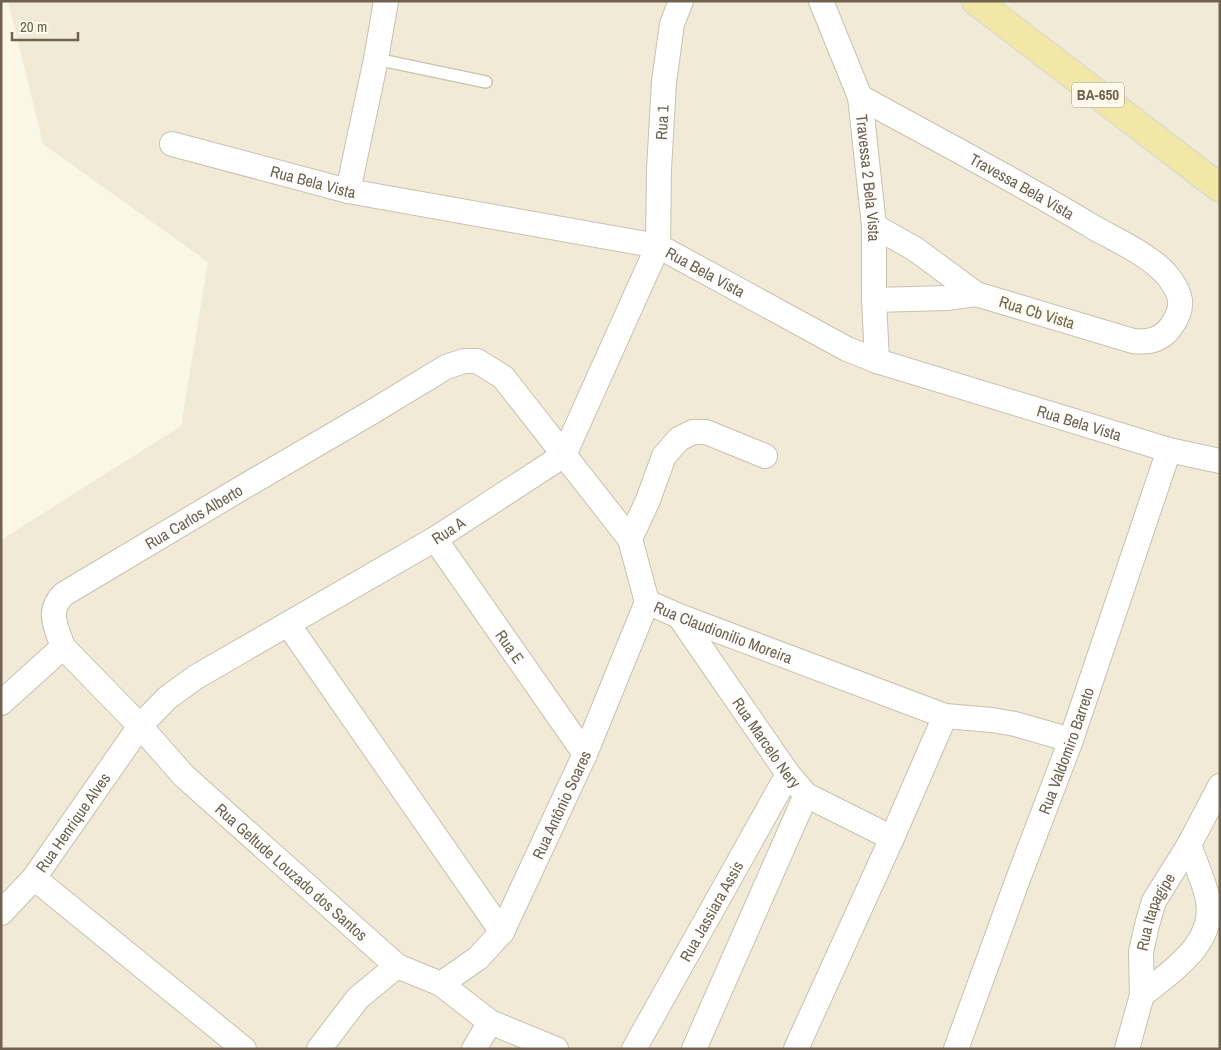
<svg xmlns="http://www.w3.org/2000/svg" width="1221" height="1050" font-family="'Archivo Narrow',sans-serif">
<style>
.residential{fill:#f0ead6}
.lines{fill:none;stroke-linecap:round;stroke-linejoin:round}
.service-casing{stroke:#cac1ae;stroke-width:14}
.minor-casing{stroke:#cac1ae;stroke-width:26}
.primary-casing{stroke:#dad6d1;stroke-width:30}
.service{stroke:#fff;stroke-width:11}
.minor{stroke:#fff;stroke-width:24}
.primary{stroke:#f1e7a6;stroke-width:28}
.labels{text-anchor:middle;stroke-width:4;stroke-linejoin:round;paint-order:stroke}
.shield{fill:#fdfaec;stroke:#9a907d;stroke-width:1}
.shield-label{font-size:15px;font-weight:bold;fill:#70624e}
.street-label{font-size:16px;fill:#70624e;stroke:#fdfaec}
</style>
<rect width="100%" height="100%" fill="#faf7e7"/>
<path class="residential" d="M8,1H1220V1049H1V540L181,426L208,262L43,144Z"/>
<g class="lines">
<g class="service-casing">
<path id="service" d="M376,59L486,82"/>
</g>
<g class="minor-casing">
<g id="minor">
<path id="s1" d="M821,1L860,97L874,226V300L877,361"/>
<path id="s2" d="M860,97C938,140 1017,181 1093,227C1116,240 1148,254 1166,274C1182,293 1186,307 1170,328C1161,340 1148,343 1133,341L976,294L915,249L874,226"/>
<path id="s3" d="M172,144L348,191L658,246L847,349L877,361L1169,450L1220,461"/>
<path d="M348,191L376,59L386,1"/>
<path d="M874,300L947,298L976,294"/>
<path id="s4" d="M435,539L585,754"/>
<path d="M630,539L648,500L664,456L679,439L693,432H706L765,456"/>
<path id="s5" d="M647,602L679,616L945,716L992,720L1015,724L1071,740"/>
<path id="s6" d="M679,616L788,774L806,795L892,838L796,1049"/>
<path d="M288,624L502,932"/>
<path id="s7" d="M63,647L140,726L184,776L397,966L441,984L490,1022L556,1049"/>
<path id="s8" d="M1,703L63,647C56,627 46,611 64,594L240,489L372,412L446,367L464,361H477L503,377L630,539L647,602"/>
<path d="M892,838L945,716"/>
<path d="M34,878L244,1049"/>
<path id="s9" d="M1,913L34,878L140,726L167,698L196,677L435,539L564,455L658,246L659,169L664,82L672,24L681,1"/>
<path id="s10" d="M441,984L478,958L502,932L585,754L647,602"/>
<path d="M1142,995C1172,971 1219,941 1207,896C1203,879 1195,862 1189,845"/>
<path d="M319,1049L358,998L397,966"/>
<path d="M474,1049L490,1022"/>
<path id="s11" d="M634,1049L788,774"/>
<path d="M694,1049L806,795"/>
<path id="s12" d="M956,1049L1018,879L1071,740L1169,450"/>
<path id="s13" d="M1127,1049L1142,995L1141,952L1147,925L1154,901L1189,845L1220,786"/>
</g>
</g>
<g class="primary-casing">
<path id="primary" d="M976,1L1220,188"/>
</g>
<use href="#service" class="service"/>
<use href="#minor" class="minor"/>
<use href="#primary" class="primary"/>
</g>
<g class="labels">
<rect class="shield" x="1072" y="82.5" width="52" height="25" rx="4"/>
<g class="shield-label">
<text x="1098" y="100">BA-650</text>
</g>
<g class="street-label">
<text dy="6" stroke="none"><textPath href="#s9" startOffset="1091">Rua 1</textPath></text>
<text dy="6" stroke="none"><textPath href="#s1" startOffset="185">Travessa 2 Bela Vista</textPath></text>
<text dy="6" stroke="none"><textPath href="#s3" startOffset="146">Rua Bela Vista</textPath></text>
<text dy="6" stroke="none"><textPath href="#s2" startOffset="185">Travessa Bela Vista</textPath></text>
<text dy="6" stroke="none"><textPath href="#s3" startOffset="551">Rua Bela Vista</textPath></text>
<text transform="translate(1037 312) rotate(17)" y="6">Rua Cb Vista</text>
<text dy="6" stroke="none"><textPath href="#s3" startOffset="956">Rua Bela Vista</textPath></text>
<text dy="6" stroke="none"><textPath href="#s8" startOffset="292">Rua Carlos Alberto</textPath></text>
<text dy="6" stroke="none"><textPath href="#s9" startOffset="600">Rua A</textPath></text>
<text dy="6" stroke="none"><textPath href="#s5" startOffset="82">Rua Claudionilio Moreira</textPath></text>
<text dy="6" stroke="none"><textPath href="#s4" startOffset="131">Rua E</textPath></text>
<text dy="6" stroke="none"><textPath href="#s6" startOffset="154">Rua Marcelo Nery</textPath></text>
<text dy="6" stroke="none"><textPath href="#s12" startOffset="318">Rua Valdomiro Barreto</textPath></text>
<text dy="6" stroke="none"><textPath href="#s10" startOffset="221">Rua Antônio Soares</textPath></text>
<text dy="6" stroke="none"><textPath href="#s9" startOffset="116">Rua Henrique Alves</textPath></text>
<text dy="6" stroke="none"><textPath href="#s7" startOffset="321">Rua Geltude Louzado dos Santos</textPath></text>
<text dy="6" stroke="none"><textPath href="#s11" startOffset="158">Rua Jassiara Assis</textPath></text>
<text dy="6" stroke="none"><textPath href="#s13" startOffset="142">Rua Itapagipe</textPath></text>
</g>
</g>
<rect width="1221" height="1050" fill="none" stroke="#70624e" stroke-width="5"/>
<path d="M12 32v8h66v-8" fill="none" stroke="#70624e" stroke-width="2.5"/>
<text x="20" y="32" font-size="15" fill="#70624e" stroke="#fdfaec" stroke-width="4" paint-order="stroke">20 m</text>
</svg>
